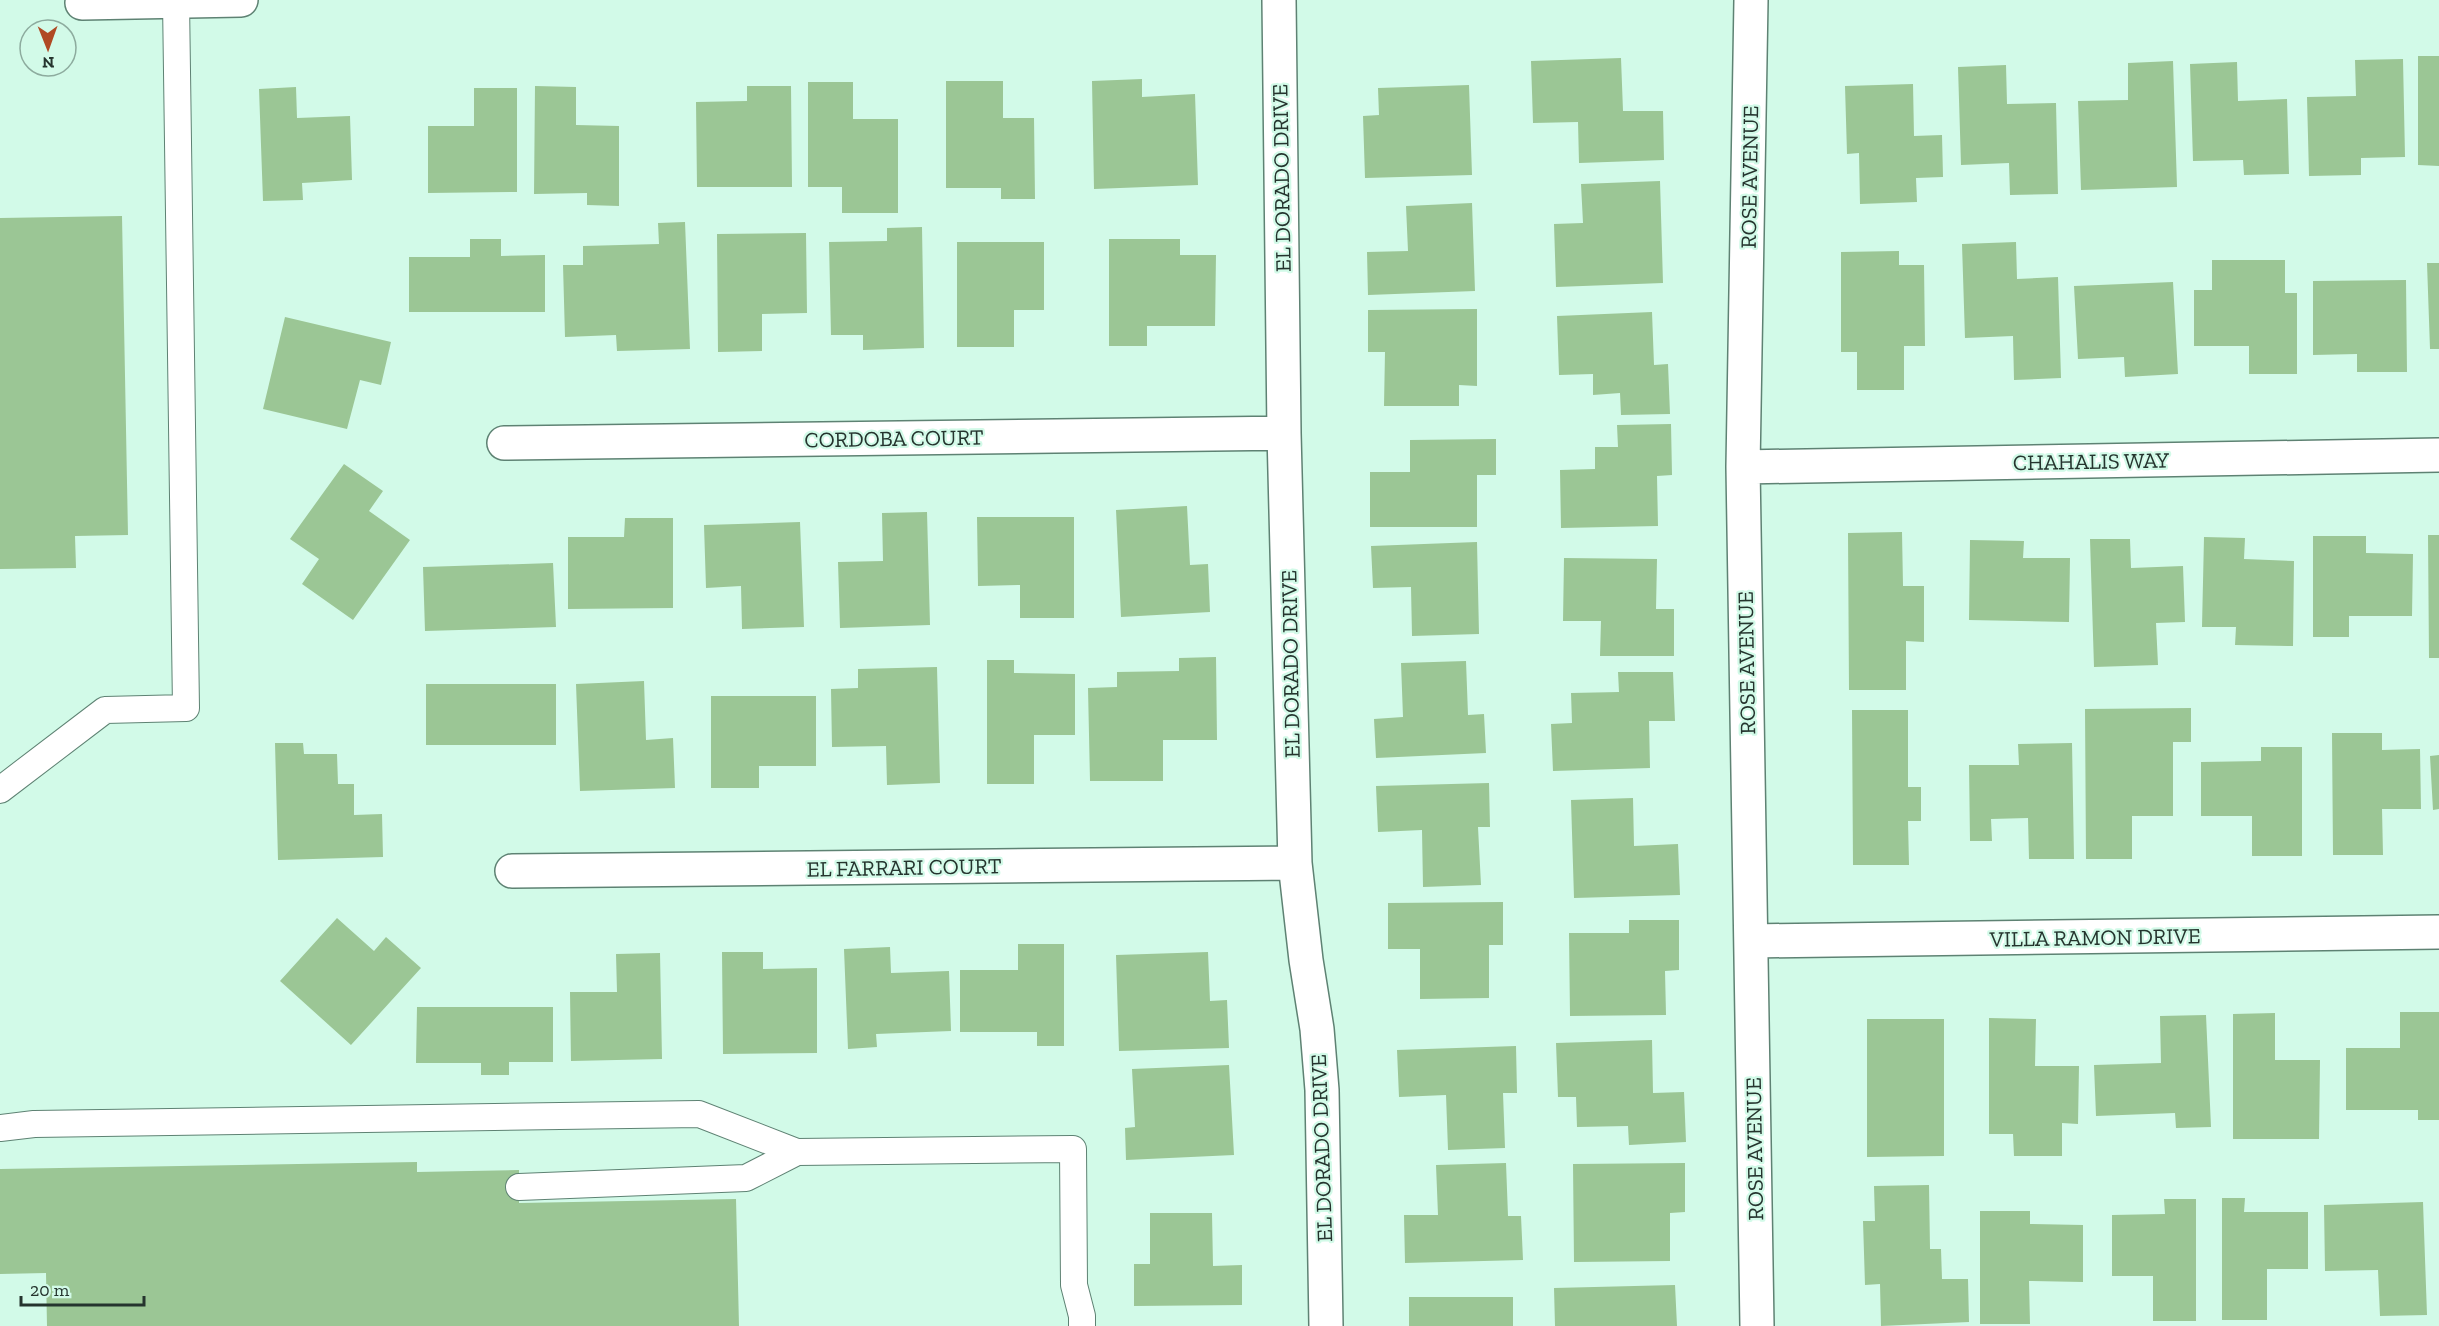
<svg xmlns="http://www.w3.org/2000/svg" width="2439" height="1326" font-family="'Zilla Slab',serif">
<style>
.building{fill:#9bc695}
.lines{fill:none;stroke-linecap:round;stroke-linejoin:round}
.lane-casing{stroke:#5e8273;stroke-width:28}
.street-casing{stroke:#5e8273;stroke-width:36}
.lane{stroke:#fff;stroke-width:26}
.street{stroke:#fff;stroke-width:33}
.labels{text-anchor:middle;stroke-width:4.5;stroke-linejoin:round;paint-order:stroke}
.street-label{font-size:22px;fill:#25342e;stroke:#d2fae8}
</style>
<rect width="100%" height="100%" fill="#d2fae8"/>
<path class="building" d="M2418,56H2439V166L2418,165Z
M1621,58L1623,111H1663L1664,160L1579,163L1578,122L1533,123L1531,61Z
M2403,59L2405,157L2361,158V175L2309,176L2307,97L2356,96L2355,60Z
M2173,61L2177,187L2081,190L2078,101L2128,100V63Z
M2237,62L2238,101L2287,99L2289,174L2244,175L2243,160L2193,161L2190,64Z
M2006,65L2007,104L2056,103L2058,194L2010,195L2009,163L1961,165L1958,67Z
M1142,79V97L1195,94L1198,185L1094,189L1092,81Z
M946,81H1003V118H1034L1035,199H1001V188H946Z
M808,82H853V119H898V213H842V187H808Z
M1913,84L1914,136L1942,135L1943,177L1916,178L1917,202L1860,204L1859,153L1847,154L1845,86Z
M1469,85L1472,175L1365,178L1363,116L1379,115L1378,88Z
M535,86L576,87V125L619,126V206L587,205V193L534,194Z
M747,86H791L792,187H697L696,102L747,101Z
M296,87L297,118L350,116L352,180L302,183L303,200L263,201L259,89Z
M474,88H517V192L428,193V126H474Z
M1660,181L1663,283L1556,287L1554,224L1583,223L1581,184Z
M1472,203L1475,291L1368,295L1367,252L1408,251L1406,206Z
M122,216L128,535L75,536L76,568L0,569V218Z
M685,222L690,349L617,351L616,335L565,337L563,265H583V246L659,244L658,223Z
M922,227L924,348L863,350V335H831L829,242L887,241V228Z
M806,233L807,313L762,314V351L718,352L717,234Z
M470,239H501V256L545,255V312H409V257H470Z
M1109,239H1180V255H1216L1215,326H1147V346H1109Z
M957,242H1044V310H1014V347H957Z
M2016,242L2017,279L2058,277L2061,378L2014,380L2013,336L1965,338L1962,244Z
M1899,251V265H1924L1925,346H1904V390H1857V352H1841V252Z
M2212,260H2285V293H2297V374H2249V346H2194V290H2212Z
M2427,263H2439V349H2430Z
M2406,280L2407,372H2357V354L2313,355V281Z
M2173,282L2178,374L2125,377L2124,357L2078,359L2074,286Z
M1477,309V386L1459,385V406H1384L1385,352H1368V310Z
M1652,312L1654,365L1668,364L1670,414L1621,415L1620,393L1593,395V374L1559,375L1557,316Z
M285,317L391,342L381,385L360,380L347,429L263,409Z
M1671,424L1672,475L1657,476L1658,526L1561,528L1560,470L1595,469V447H1618L1617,425Z
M1496,439V475H1477V527H1370V472H1410V440Z
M344,464L383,491L369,511L410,540L353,620L302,584L319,559L290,539Z
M1187,506L1190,565L1208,564L1210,612L1121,617L1116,510Z
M927,512L930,625L840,628L838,562L883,561L882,513Z
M977,517H1074V618H1020V585L978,586Z
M625,518H673V608L568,609V537H624Z
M800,522L804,627L742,629L741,586L706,588L704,525Z
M1902,532L1903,586H1924V642L1906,641V690H1849L1848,533Z
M2428,535H2439V658H2429Z
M2313,536H2366V553L2413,554L2412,616H2349V637H2313Z
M2204,537L2245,538L2244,559L2294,561L2293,646L2235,645L2236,627H2202Z
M2090,539H2130L2131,568L2183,566L2185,622L2156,623L2158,665L2094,667Z
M1970,540L2024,541L2023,558H2070L2069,622L1969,620Z
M1477,542L1479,634L1412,636L1411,587L1373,588L1371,546Z
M1564,558L1657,559L1656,609H1674V656H1600L1601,621H1563Z
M553,563L556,627L425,631L423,567Z
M1216,657L1217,740H1163V781H1090L1088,688L1117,687V672L1179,671V658Z
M987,660H1014V673L1075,674V735H1034V784H987Z
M1466,661L1468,715L1484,714L1486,753L1376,758L1374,719L1403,717L1401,663Z
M937,667L940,783L887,785L886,746L832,747L831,689L858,688V669Z
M1618,672H1673L1675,721H1649L1650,768L1553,771L1551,724L1572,723L1571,693L1619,692Z
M644,681L646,740L673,738L675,788L580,791L576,684Z
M426,684H556V745H426Z
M711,696H816V766H759V788H711Z
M2191,708V742H2173V816H2132V859H2086L2085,709Z
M1852,710H1908V787H1921V821H1908L1909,865H1853Z
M2332,733H2382V750L2420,749L2421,809H2382L2383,855H2333Z
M275,743H303L304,754H337L338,784H354V815L382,814L383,857L278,860Z
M2072,743L2074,859H2029L2028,818L1991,819L1992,841H1970L1969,765H2019L2018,744Z
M2261,747H2302V856H2252V816H2201V762L2261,761Z
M2439,755V809L2433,810L2430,756Z
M1489,783L1490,827H1478L1481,885L1423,887L1422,830L1378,832L1376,786Z
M1633,798L1634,846L1678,844L1680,895L1574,898L1571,800Z
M1503,902V945H1489V998L1420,999V949H1388V903Z
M337,918L374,951L386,937L421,968L351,1045L280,981Z
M1629,920H1679V970L1665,971L1666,1015L1570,1016L1569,933H1629Z
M1018,944H1064V1046H1037V1032H960V970H1018Z
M890,947L891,973L949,971L951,1031L876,1034L877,1047L848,1049L844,949Z
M722,952H763V969L817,968V1053L723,1054Z
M1208,952L1210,1001L1227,1000L1229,1048L1119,1051L1116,955Z
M660,953L662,1059L571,1061L570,992H617L616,954Z
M417,1007H553V1062H509V1075H481V1063H416Z
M2400,1012H2439V1120H2418V1110H2346V1048H2400Z
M2275,1013V1060H2320L2319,1139H2233V1014Z
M2206,1015L2211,1127L2176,1128L2175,1113L2096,1116L2094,1065L2161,1063L2160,1016Z
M1989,1018L2036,1019L2035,1066H2079L2078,1124L2062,1123V1156H2014L2013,1134H1989Z
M1867,1019H1944V1156L1867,1157Z
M1652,1040L1653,1093L1684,1092L1686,1142L1629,1145L1628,1126L1577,1127L1576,1097H1558L1556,1043Z
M1516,1046L1517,1093H1503L1505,1148L1448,1150L1446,1095L1399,1097L1397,1050Z
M1229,1065L1234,1155L1126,1160L1125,1128L1135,1127L1132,1069Z
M417,1162V1172L519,1170V1203L736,1199L739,1326H47L46,1273L0,1274V1169Z
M1506,1163L1508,1216H1521L1523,1260L1405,1263L1404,1215H1438L1436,1165Z
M1685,1163V1212L1670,1213V1261L1574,1262L1573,1164Z
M1929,1185L1930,1249H1941L1942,1279H1968L1969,1322L1881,1326L1880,1284L1865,1285L1863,1221H1875L1874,1186Z
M2222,1198H2245L2244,1212H2308V1269H2267V1320H2222Z
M2164,1199H2196V1321H2153V1276H2112V1215L2165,1214Z
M2423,1202L2427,1315L2380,1316L2378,1270L2325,1271L2324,1205Z
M1980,1211H2030V1224L2083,1225V1282L2029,1281L2030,1324H1980Z
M1150,1213H1212L1213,1266L1242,1265V1305L1134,1306V1264H1150Z
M1675,1285L1677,1326H1555L1554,1288Z
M1409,1297H1513V1326H1409Z"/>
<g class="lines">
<g class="lane-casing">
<path id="lane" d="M0,790L105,710L186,708L176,1
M0,1128L34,1124L699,1114L797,1152L1073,1149L1074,1285L1082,1316V1326
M519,1187L746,1178L797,1152"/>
</g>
<g class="street-casing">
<path id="street" d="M1279,0L1284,433L1295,863L1306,960L1317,1029L1322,1090L1326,1326
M1751,0L1743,467L1757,1326
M82,3L241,0
M504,443L1284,433
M1743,467L2439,455
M512,871L1295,863
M1751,941L2439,932"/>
</g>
<use href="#lane" class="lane"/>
<use href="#street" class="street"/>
</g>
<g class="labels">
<g class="street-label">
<text transform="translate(1749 177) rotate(-89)" y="8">ROSE AVENUE</text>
<text transform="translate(1281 178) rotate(-91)" y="8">EL DORADO DRIVE</text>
<text transform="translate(894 438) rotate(-1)" y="8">CORDOBA COURT</text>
<text transform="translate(2091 461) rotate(-1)" y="8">CHAHALIS WAY</text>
<text transform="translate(1746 663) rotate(-91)" y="8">ROSE AVENUE</text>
<text transform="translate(1290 664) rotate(-91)" y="8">EL DORADO DRIVE</text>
<text transform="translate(904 867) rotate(-1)" y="8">EL FARRARI COURT</text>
<text transform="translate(2095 937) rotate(-1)" y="8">VILLA RAMON DRIVE</text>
<text transform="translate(1321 1148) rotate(-92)" y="8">EL DORADO DRIVE</text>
<text transform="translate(1754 1149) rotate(-91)" y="8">ROSE AVENUE</text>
</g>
</g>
<g transform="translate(48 48) rotate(179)"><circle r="28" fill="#d2fae8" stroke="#8dab9e" stroke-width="1.5"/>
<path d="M0-4.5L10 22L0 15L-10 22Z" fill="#b04923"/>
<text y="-9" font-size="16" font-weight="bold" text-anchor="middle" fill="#25342e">N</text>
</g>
<path d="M21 1296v9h123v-9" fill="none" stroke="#25342e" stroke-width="3"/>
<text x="30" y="1296" font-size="18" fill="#25342e" stroke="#d2fae8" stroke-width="4.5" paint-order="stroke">20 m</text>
</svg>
